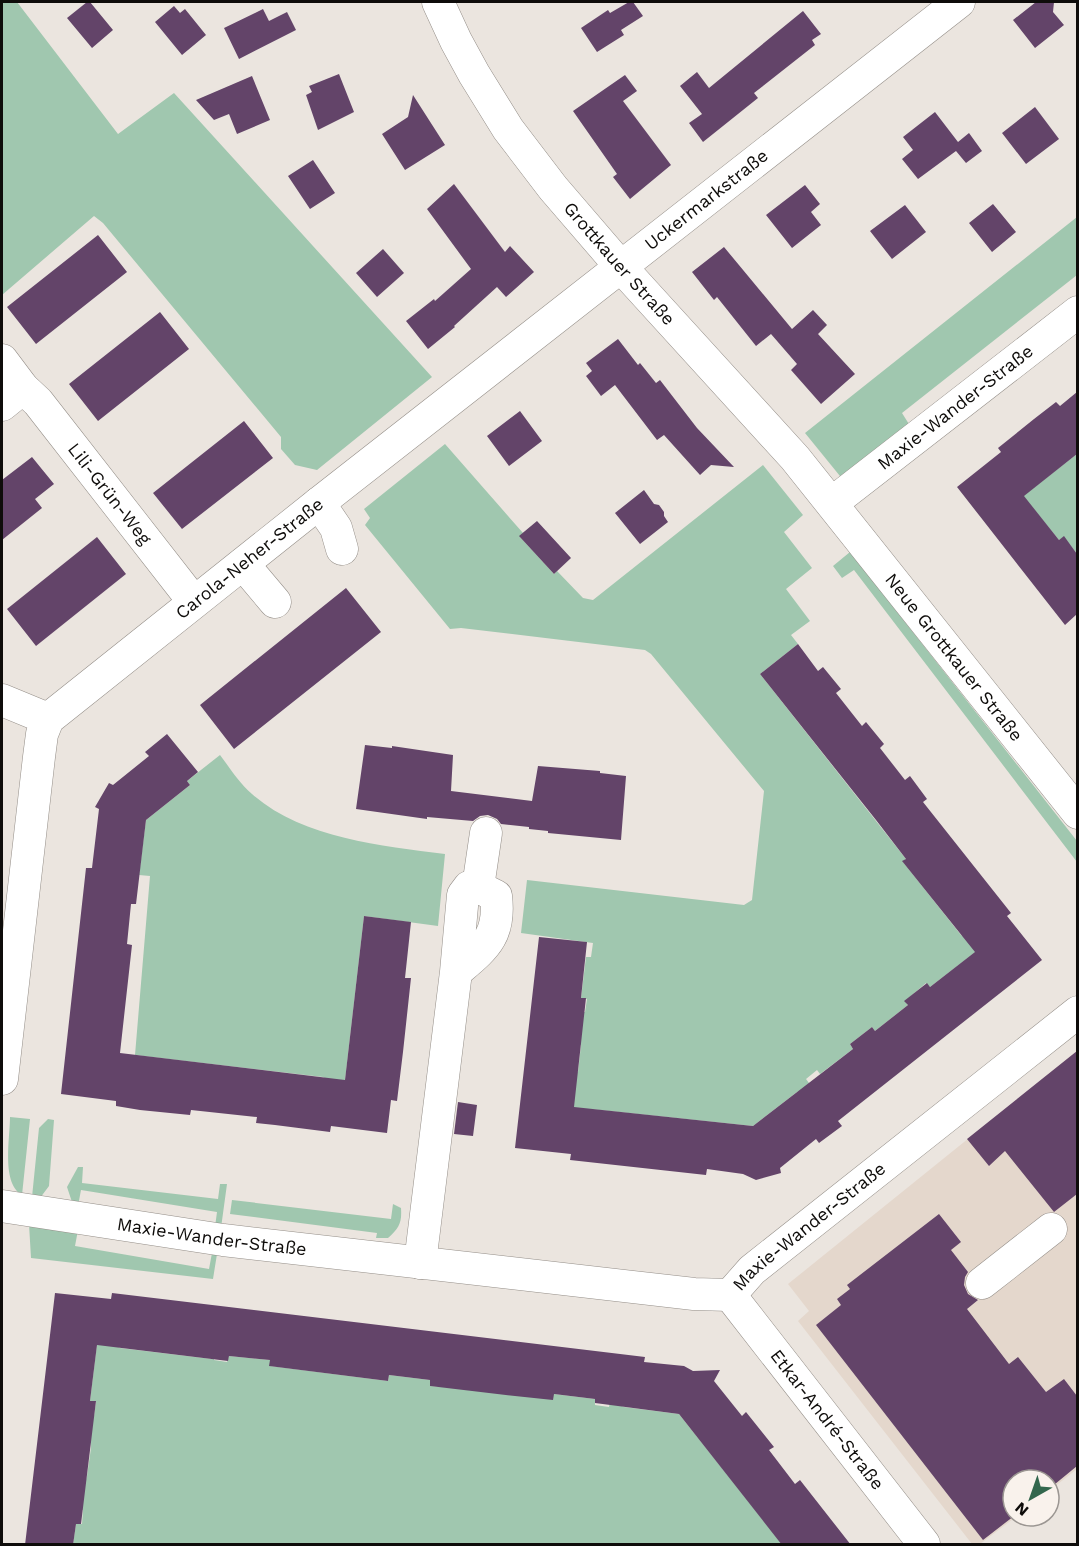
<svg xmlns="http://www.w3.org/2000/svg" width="1079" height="1546" font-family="'Work Sans',sans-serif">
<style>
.built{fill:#e4d7cc}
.green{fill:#a0c7af}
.building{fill:#634469}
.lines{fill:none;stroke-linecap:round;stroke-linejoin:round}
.minor-casing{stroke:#948e88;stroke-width:33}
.minor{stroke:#fff;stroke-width:32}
.labels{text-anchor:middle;stroke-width:6;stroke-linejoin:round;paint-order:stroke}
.street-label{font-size:18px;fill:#0e0c0a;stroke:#f9f2ec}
</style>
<rect width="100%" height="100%" fill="#ebe5df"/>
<path class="built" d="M1077,1051V1469L1049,1491V1480H1013V1516H1017L980,1544H972L798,1321L809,1311L788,1284Z"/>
<path class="green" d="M2,2H17L118,134L174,93L432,377L317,470L295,465L281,449V437L103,223L94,216L2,295Z
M1077,217V275L902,413L912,429L844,481L805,433Z
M445,444L523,533L520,537L554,574L557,571L583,598L593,600L763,465L803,515L784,532L812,568L786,589L810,621L791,635L798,644L760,674L906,859L903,862L961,935L982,947L930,987L926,983L905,1001L908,1005L875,1031L872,1027L850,1044L853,1049L820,1074L817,1070L806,1079L812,1087L797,1092L753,1126L590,1109L567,1114L572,1072H578L581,1045L576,1044L579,1012H585L587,999L581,998L586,957H591L593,943L521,933L527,880L744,905L752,900L764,791L651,654L645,650L461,628L450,629L365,525L370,518L364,509Z
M1077,454V554L1064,537L1059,540L1023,496Z
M850,552L1077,841V862L854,570L842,578L833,566Z
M220,755C230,768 239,783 252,794C302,838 381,846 445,854L438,926L364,916L344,1089L323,1077L135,1055L150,876L139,875L146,820L190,785L187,781Z
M10,1117L30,1119L22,1195C1,1183 10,1139 10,1117Z
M48,1119L54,1120L49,1186L40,1198L32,1197L39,1128Z
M78,1167H83L82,1183L218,1199L220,1184H227L221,1228L215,1227L217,1212L81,1190L78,1206L73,1205L67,1187Z
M232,1200L391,1219L393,1204L401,1208C402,1223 399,1228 388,1238H376L377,1233L230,1214Z
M29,1224L78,1230L75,1246L209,1269L212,1253L217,1254L213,1279L31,1258Z
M98,1336L120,1348L212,1359L214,1354V1360L227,1362L229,1356L270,1360V1366L388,1381L389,1375L430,1380V1386L444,1387L554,1394L595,1399V1405L609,1407L610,1401L624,1407L679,1414L782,1544H73L76,1524H82L83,1510L77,1509L87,1476L91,1448L89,1416H94L96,1402L90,1401Z"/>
<path class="building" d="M87,2H90L113,30L92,48L67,18Z
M629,2H633L643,16L621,30L624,35L597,52L581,28L608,10L610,13Z
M1036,2H1054L1053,12L1064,25L1035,48L1013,20Z
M174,6L180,13L185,9L206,35L182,55L155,22Z
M263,9L269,21L287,12L296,30L239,59L224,28Z
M803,11L821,34L812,40L815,45L754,93L758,98L703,142L689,123L702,114L680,86L697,72L709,88Z
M339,74L354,112L318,130L306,95L312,92L309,86Z
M625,75L637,91L623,101L671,165L630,199L613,177L617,174L573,111Z
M252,76L270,120L237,134L229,114L214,120L196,100Z
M413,95L445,145L405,170L382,134L408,117Z
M1035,107L1059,139L1026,164L1002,133Z
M935,112L958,142L969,133L982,151L966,163L956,151L918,179L902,159L913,150L903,137Z
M313,160L335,193L310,209L288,176Z
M454,184L505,252L510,246L534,272L506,297L497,287L454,326L455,327L428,349L406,321L434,299L435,301L471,269L427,209Z
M805,185L820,204L811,212L821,225L792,248L766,215Z
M993,204L1016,232L992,252L969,223Z
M905,205L926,232L892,259L870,231Z
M98,235L127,272L36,344L7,307Z
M724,247L792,329L813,310L827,325L818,334L855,374L821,404L791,370L797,364L771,334L756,346L717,297L714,300L692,272Z
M383,249L404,273L377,297L356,273Z
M160,312L189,349L98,421L69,384Z
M618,339L638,365L640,363L656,383L660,380L697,428L734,467L711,465L700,475L664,435L657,440L615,385L601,396L586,376L592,371L586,363Z
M1077,392V454L1024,496L1059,540L1064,536L1077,554V614L1065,625L957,487L1001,452L998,448L1034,419L1056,402L1060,406Z
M520,411L542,441L509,466L487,436Z
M244,421L273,458L182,529L153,493Z
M32,457L54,484L35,499L42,508L2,540V480Z
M644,490L654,504L659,505L664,512V516L668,522L640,544L615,513Z
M537,521L571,558L554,574L519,536Z
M97,537L126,574L36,646L7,609Z
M346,588L381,632L234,749L200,705Z
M798,644L818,671L823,667L841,689L836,693L862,726L866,722L884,744L880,748L905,780L910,776L927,799L923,802L1011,913L1007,916L1042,960L838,1121L842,1126L819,1143L816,1139L780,1168L781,1173L756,1180L743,1174L707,1169L706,1175L570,1160L571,1154L515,1148L539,937L587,942L581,998H586L574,1107L753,1126L853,1049L850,1044L872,1027L875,1031L908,1005L904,1001L927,983L930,987L975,952L902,861L906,859L876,820L760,674Z
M167,734L198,772L187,781L190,785L146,820L136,904H131L127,944L132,945L120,1053L345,1080L364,916L411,922L405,978H411L403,1052L397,1101L391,1100L387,1133L331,1126L330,1132L275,1125L256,1123L257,1117L191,1110L190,1115L140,1110L116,1106V1101L61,1094L86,868H92L99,809L95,807L109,783L113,785L149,756L145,752Z
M365,745L392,748V746L453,755L451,791L532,801L538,766L600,771V773L626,776L621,840L548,833V831L529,829V827L501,824L497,819L488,815L480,816L473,821L427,817V819L356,809Z
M1077,1051V1194L1054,1212L1005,1151L989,1166L967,1139Z
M458,1102L477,1105L473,1136L454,1134Z
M939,1214L961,1242L951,1250L968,1272L965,1277L964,1285L968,1294L978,1300L967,1309L1009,1364L1018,1357L1046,1392L1064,1379L1077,1396V1466L1049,1489V1480H1013L1014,1516L983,1540L816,1325L841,1305L837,1299L850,1289L847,1285Z
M55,1293L111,1299L112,1293L645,1357L644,1362L684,1366L693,1371L720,1370L714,1381L742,1416L746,1412L774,1447L769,1450L795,1484L800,1480L851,1545H782L679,1414L595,1403V1399L554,1394L553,1400L515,1396L430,1386V1380L389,1375L388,1381L269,1366L270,1360L229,1356L228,1361L97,1345L90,1401H96L81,1524H76L73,1545H25Z"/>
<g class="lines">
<g class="minor-casing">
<g id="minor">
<path id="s1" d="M438,2L456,41L474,74L508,129L553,188L621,267L795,458L1078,813"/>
<path id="s2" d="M2,360L23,388L38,402L194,602"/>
<path d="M2,405L23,388"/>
<path d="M319,503L336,528L342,549"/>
<path id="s3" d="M832,503L1078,312"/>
<path d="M243,564L275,602"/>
<path d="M2,700L48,719"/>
<path d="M478,887L486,833"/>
<path id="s4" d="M2,1079L39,757L42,734L48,719L319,503L959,2"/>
<path id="s5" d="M2,1206L223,1240L694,1294L730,1295"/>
<path d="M420,1263L456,972C484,948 501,937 496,896L478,887H469L463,895L456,972"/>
<path d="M982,1283L1051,1229"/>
<path id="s6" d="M730,1295L752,1270L1078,1012"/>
<path id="s7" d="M730,1295L924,1544"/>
</g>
</g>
<use href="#minor" class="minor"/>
</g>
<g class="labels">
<g class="street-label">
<text dy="6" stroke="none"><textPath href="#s4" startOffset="1202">Uckermarkstraße</textPath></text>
<text dy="6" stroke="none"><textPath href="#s1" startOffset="320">Grottkauer Straße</textPath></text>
<text dy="6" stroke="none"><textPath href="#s3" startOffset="156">Maxie-Wander-Straße</textPath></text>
<text dy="6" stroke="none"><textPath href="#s2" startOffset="172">Lili-Grün-Weg</textPath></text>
<text dy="6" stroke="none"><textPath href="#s4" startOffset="621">Carola-Neher-Straße</textPath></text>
<text dy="6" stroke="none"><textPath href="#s1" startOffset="837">Neue Grottkauer Straße</textPath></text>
<text dy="6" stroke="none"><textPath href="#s6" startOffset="105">Maxie-Wander-Straße</textPath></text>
<text dy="6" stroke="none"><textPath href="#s5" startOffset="212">Maxie-Wander-Straße</textPath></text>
<text dy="6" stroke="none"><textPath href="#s7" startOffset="158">Etkar-André-Straße</textPath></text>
</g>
</g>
<rect width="1079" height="1546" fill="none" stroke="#0e0c0a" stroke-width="6"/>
<g transform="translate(1031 1498) rotate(220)"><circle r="28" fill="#f9f2ec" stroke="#9b9692" stroke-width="1.5"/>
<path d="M0-4.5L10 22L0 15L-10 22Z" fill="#33674d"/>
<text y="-9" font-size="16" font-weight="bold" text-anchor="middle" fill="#0e0c0a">N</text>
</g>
</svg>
